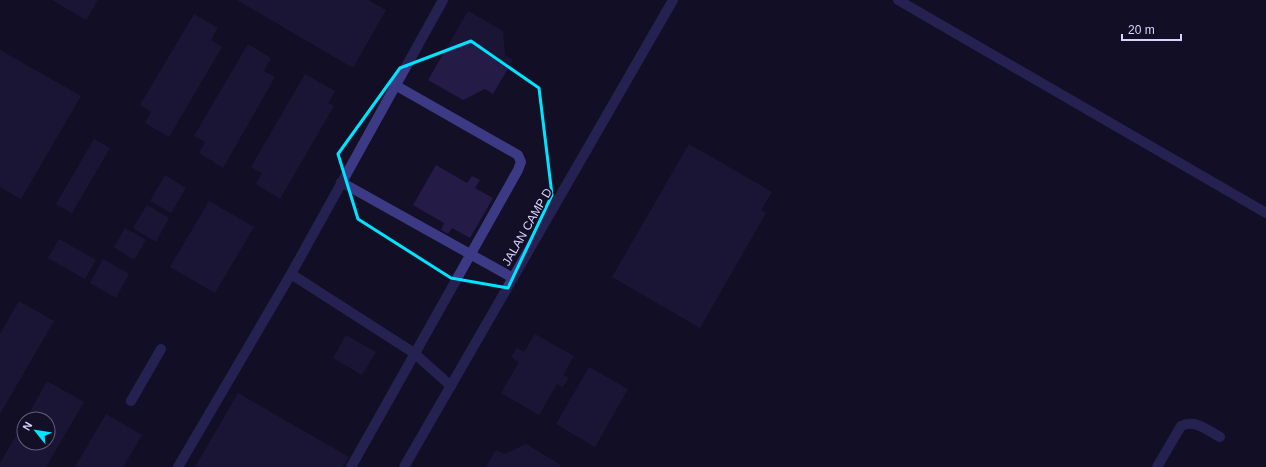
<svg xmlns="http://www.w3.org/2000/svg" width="1266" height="467" font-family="Helvetica,sans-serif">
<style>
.building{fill:#241b47}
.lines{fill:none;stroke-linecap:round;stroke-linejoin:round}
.service{stroke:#3d3a85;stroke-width:10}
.minor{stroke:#3d3a85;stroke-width:10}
.marked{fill:none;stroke:#00e5ff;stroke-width:3;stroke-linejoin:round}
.labels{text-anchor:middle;stroke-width:3.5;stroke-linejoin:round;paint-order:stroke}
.street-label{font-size:12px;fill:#d9d4ff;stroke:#130f26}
</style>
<rect width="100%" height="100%" fill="#130f26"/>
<path class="building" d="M52,0H98L86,20Z
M237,0H368L386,10L353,68Z
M468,11L503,31L505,55L513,60L493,94L485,89L463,100L428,80Z
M194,14L218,28L211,40L222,47L169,137L145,123L151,112L140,105Z
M248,44L271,58L264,71L275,77L223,168L199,153L205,142L194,136Z
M0,50L81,96L21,199L0,187Z
M305,74L335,91L328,103L334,106L280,199L256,184L262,173L251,167Z
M94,139L110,148L72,213L56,204Z
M689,144L772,192L761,210L766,213L700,328L612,277Z
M436,165L467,183L472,176L480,180L475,188L493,198L470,238L452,228L448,234L441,230L444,223L413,205Z
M165,175L186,188L171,213L150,201Z
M209,201L254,227L215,293L170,267Z
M147,205L169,218L156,242L133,228Z
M125,228L146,240L134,260L114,247Z
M59,239L96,260L85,279L48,258Z
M103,259L129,274L116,298L90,283Z
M19,301L54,321L0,414V334Z
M535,334L574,356L563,375L569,378L563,387L557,384L539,415L501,393L519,362L511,357L517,348L524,352Z
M346,335L376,352L362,375L333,358Z
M589,367L628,389L595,447L556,424Z
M47,381L84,402L46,467H0V463L24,422V443H48V419H26Z
M238,393L349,457L343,467H195Z
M106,414L142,435L123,467H75Z
M526,444L561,465L559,467H486L496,450L504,454Z"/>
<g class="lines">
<path class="service" d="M341,182L513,278
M291,274L414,353L451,386
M131,401L161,349
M178,467L291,274L443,0
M351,467L518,170L521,162L518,155L395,85
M1157,467L1181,426C1195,419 1207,430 1220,437"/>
<path class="minor" d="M898,0L1266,213
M404,467L673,0"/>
</g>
<path d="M0 0H1266V467H0ZM471,41L539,88L552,195L508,288L451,278L358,219L338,154L400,68Z" fill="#130f26" fill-opacity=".55" fill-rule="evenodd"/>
<path class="marked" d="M471,41L539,88L552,195L508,288L451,278L358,219L338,154L400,68Z"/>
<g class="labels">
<g class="street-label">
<text transform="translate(527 227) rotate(-60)" y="4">JALAN CAMP D</text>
</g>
</g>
<g transform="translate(36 431) rotate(300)"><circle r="19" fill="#130f26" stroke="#625e7d"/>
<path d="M0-3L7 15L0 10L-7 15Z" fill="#00e5ff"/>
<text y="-6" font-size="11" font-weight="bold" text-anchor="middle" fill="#d9d4ff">N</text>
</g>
<path d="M1122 34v6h59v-6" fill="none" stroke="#d9d4ff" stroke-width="2"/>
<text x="1128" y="34" font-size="12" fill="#d9d4ff" stroke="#130f26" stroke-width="3" paint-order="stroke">20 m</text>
</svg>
